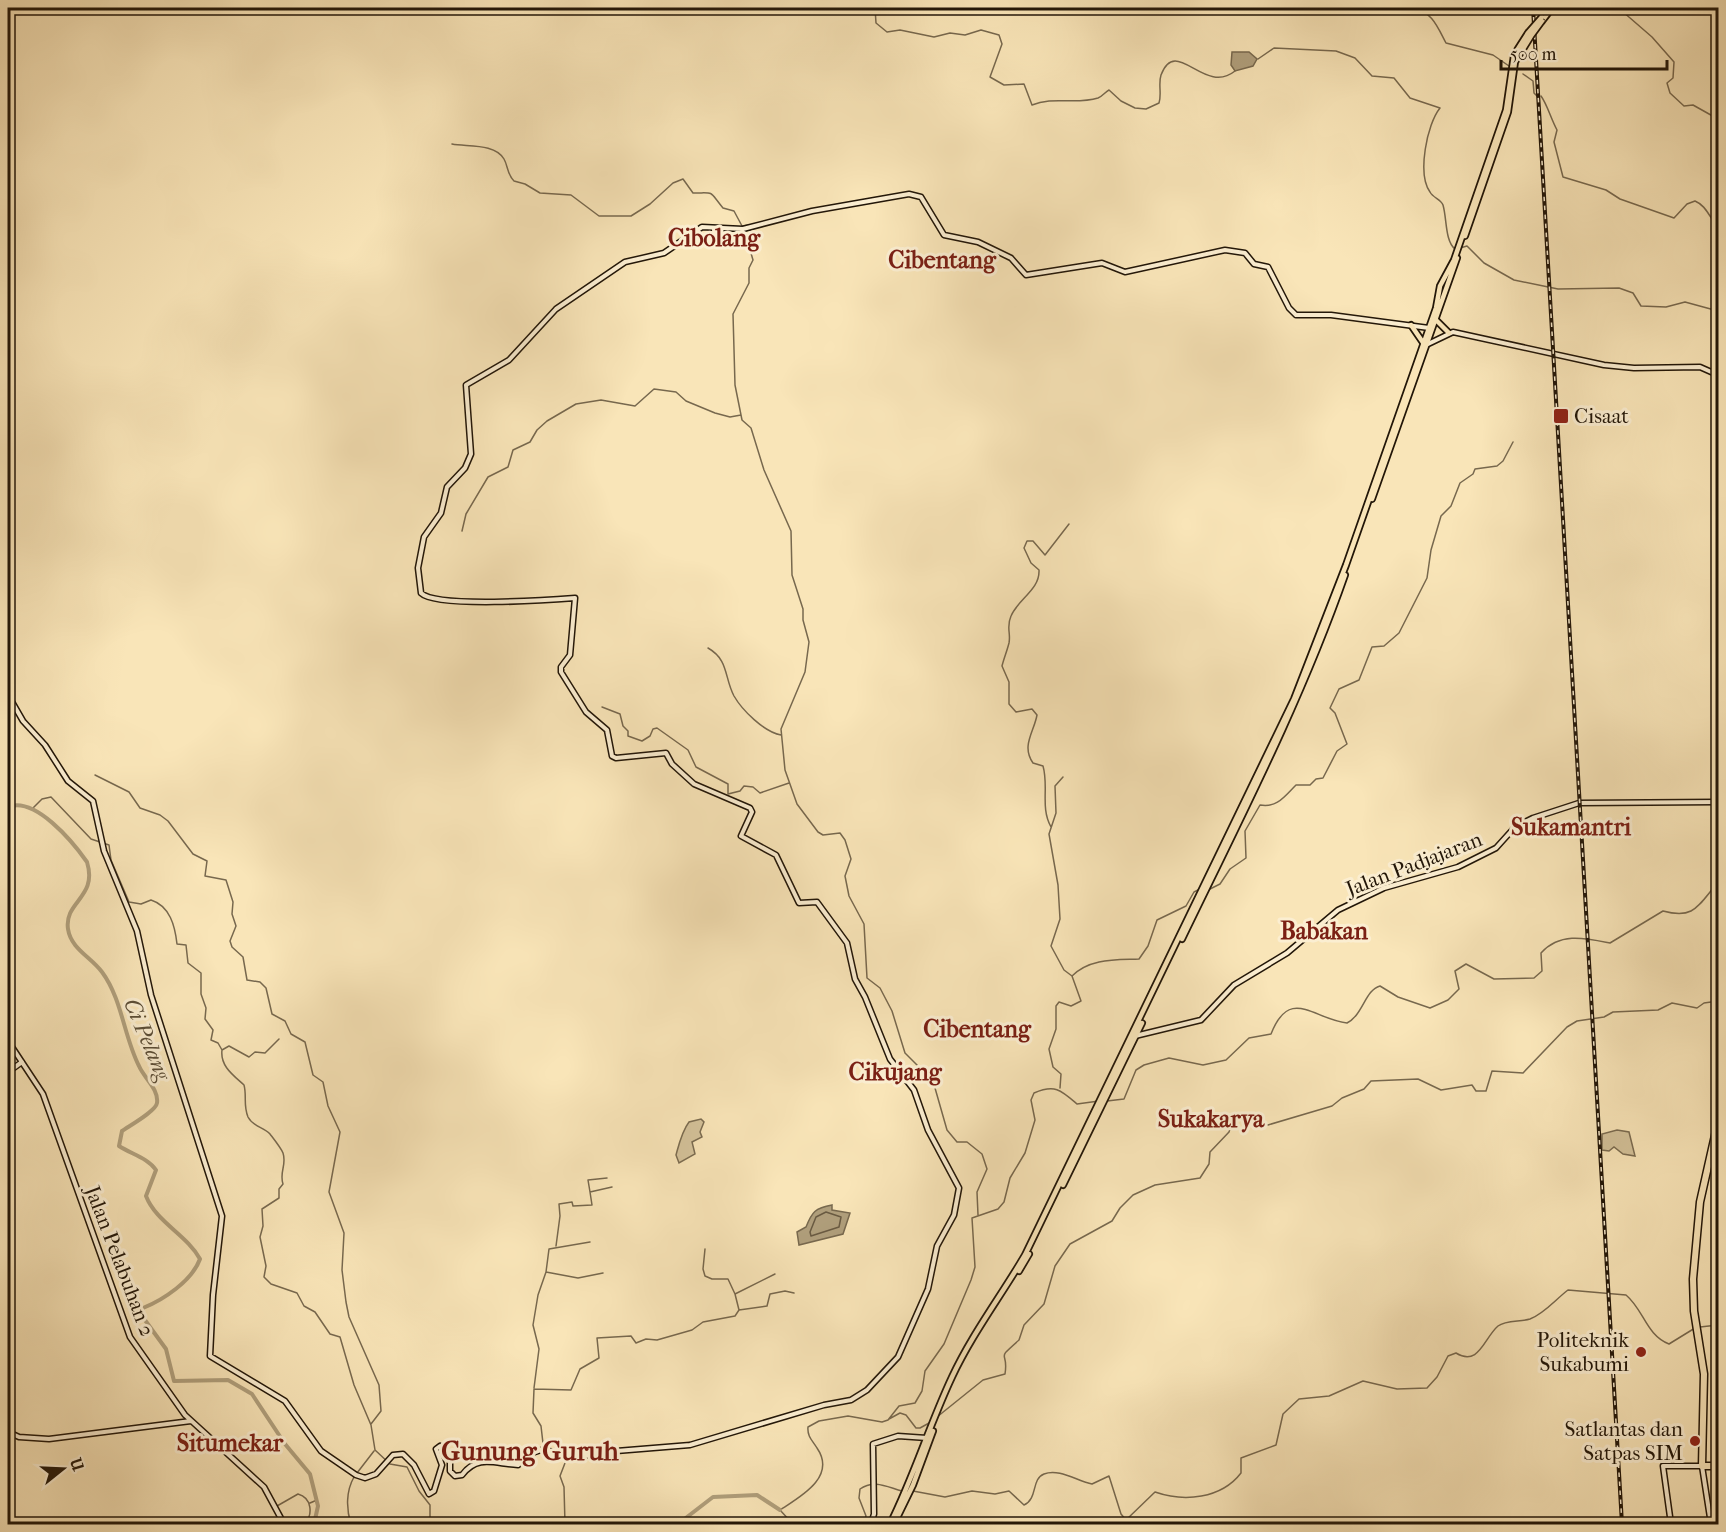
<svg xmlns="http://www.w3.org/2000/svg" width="1726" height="1532" font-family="'IM FELL French Canon',serif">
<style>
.green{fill:#d4c29a;stroke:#7b6c51;stroke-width:1.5}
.water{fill:#b09f7c;stroke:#77684e;stroke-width:1.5}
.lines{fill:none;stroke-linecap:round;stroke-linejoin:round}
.shore{stroke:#695a42;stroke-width:1.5}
.stream{stroke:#77684e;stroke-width:1.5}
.river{stroke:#b09f7c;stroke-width:4}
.secondary-casing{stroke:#221608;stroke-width:7}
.primary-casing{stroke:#221608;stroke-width:8}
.highway-casing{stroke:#221608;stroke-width:9}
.secondary{stroke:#fbeed1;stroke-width:4}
.primary{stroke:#f9e5b8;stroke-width:4.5}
.highway{stroke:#f9e5b8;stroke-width:6}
.rail-casing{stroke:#221608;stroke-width:4}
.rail{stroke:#fbeed1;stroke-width:1.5;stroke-dasharray:4.5;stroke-linecap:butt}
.primary-bridge-casing{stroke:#221608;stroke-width:8;stroke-linecap:butt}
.primary-bridge{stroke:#f9e5b8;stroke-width:4.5}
.poi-dot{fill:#8f2418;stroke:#fbeed1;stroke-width:2}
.labels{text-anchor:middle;stroke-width:6;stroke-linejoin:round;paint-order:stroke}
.poi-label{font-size:21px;fill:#221608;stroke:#fbeed1;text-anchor:end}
.street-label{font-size:21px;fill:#221608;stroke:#fbeed1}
.water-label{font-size:22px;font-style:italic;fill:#5b4d36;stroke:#fbeed1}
.quarter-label{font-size:24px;font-weight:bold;fill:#7a1f14;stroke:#fbeed1}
.district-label{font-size:27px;font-weight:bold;fill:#7a1f14;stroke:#fbeed1}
</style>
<rect width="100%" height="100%" fill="#f9e5b8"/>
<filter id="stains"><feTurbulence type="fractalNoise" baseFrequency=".00333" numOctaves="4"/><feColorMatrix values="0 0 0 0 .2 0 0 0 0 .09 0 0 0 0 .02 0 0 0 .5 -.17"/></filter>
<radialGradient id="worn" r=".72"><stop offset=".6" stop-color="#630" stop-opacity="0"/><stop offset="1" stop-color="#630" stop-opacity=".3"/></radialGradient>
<path class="green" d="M701,1119L704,1122L700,1132L702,1137L692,1142L695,1154L679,1163L676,1155C679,1144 682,1131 689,1122Z
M1617,1130L1629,1132L1635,1156L1623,1154L1614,1147L1609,1151L1602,1150V1134Z"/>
<path class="water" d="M1232,52H1249L1257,59L1253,66L1235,71L1231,65Z
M832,1205V1210L850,1213L843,1234L799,1245L797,1232L806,1227C812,1212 815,1208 832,1205Z"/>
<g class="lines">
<path class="shore" d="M826,1212L841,1217L839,1227L811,1236L810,1232L816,1217Z"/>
<path class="stream" d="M875,8L876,23L887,32L900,30L934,37L950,33L965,35L981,30L999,35L1002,44L990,77L1004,85L1024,84L1032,105C1053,96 1076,105 1098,98C1103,96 1105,92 1109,90L1121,101L1135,108L1146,109L1159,103C1162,94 1158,84 1161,75C1176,35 1204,96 1235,71
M1386,8H1389
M1413,8C1432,11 1438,28 1446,43L1493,55L1509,66
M1622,8V11L1652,37L1674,62L1673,78L1667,83L1670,93L1684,106L1693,105L1718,119
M1258,59L1274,48L1336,51L1355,58L1372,76L1394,78L1410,98L1440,108C1427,124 1417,174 1430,192C1433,198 1441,199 1443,205C1447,219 1445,241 1455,249
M1523,74L1533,81L1534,93L1537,96
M1541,96C1547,104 1551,119 1557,130L1554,142L1563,177L1606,190L1620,199L1674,218L1687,204L1695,201C1707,206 1709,218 1718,226
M452,144C467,147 495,143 504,159C508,166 507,174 514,181L525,184L540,193L571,195L599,216H631L650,204L673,183L683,179L693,193C716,193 708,190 723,208L734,211L742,226L749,225L751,232L748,243L753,260L749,268V283L733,314L735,385L742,420L751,428L764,470L791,531L792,575L803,609V620L809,642L805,672L781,729L785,770L797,804L818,832L823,835L840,833L845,840L851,859L845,876L849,896L864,924L867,978L880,988L892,1011L905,1053L933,1081L947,1130L957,1142H967L982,1154L987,1169L977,1192L978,1215
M1460,248L1467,246L1484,263L1514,280L1558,289L1619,288L1633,293L1641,306L1666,307L1685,302L1718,311
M462,531L466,514L488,477L508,467L513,450L530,442L537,430L547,421L576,404L601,400L635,406L654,389L676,392L686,401L715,413L730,417L741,415
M708,648C729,660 724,677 734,696C742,710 764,732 781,735
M602,707L620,714L623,726L628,731V736L642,741L650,736L653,729L657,728L688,750L696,767L728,784V794L740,791L744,786L753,787L760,793L789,783
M95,775L129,792L140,808L160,815L168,821L193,854L207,861L205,876L226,880L233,902L232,914L236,926L230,941L232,947L243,957L247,980L260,982L266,988L272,1014L285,1021L291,1034L305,1042L313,1075L323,1082L328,1106L340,1132L329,1192L344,1233L342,1270L346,1302L349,1317L379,1385L381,1411L371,1424
M1063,777L1055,786L1056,813L1049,834L1058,885L1060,919L1051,946L1064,970L1072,976
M33,808L42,799L51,797L91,839L109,845L111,860L129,902L141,904L151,900C170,906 175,926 177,944L186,945L188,963L201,973V994L206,1008L205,1019L213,1030L211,1040L218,1043L222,1050L229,1046L249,1057L255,1052L265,1053L279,1039
M1051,827C1040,807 1049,787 1043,766L1033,763C1021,746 1034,732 1037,715L1032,709L1016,712L1009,704V682L1002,666C1004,658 1007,651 1009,643C1011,633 1006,627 1011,616C1018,599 1040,590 1039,570L1031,563L1024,548L1027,541H1033L1045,555L1069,524
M1208,890L1220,884L1230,869L1246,858L1245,831L1260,805C1277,808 1284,797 1296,785H1310L1316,779L1323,778L1337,751L1347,744L1335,713L1330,708L1339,689L1359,680L1372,647L1384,646L1399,633L1427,578L1431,550L1441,516L1451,506L1460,483L1473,474L1475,469L1497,466L1503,461L1513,442
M222,1050C220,1066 233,1075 244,1085C247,1096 243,1105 248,1117C253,1127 264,1127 270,1134C273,1138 281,1148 283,1153C287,1165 279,1172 283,1184L279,1189V1198L262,1209L263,1226L260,1237L266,1266L264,1277L271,1284L297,1293L304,1306L315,1312L330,1334L340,1337L354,1385L371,1425L375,1450L390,1464L407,1467L419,1491L430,1505V1517L438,1524
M1060,1088L1061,1074L1053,1067L1049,1049L1056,1029V1006L1059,1002L1071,1006L1081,1001L1072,976C1090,958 1116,960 1139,959L1148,946L1157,920L1186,906L1194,892L1200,889
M1107,1101L1124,1099L1136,1070L1144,1065L1169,1058L1203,1065L1226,1060L1249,1038L1271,1034C1290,986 1313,1019 1347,1023C1363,1015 1365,990 1380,986L1398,997L1430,1008L1448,1000L1459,989L1455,971L1466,964L1494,979L1534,978L1542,971L1541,953C1560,932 1585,938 1610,943L1663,911C1692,919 1697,908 1714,887L1718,885
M590,1192L588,1180L607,1178
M556,1246L560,1216L559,1204L572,1202L573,1206L592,1205L590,1192L612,1187
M705,1249L703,1269L705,1276L712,1279H728L735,1294
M546,1272L578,1278L603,1273
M739,1310L735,1294L775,1274
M1700,1327L1718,1325
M534,1388L539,1349L533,1325L538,1295L546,1272L549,1249L590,1242
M937,1417L983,1380L1005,1374C1009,1349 994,1362 1019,1340L1024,1325L1044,1304L1055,1266L1070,1244L1112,1221L1120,1208L1133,1195L1155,1185L1200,1178L1209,1164L1210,1152L1229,1132L1233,1119L1250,1115L1258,1122L1268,1125L1332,1106L1342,1098L1364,1089L1371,1081L1418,1079L1441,1090L1472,1085L1476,1091H1486L1492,1071L1523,1073L1567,1027L1577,1021L1604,1017L1613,1012L1658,1010L1672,1003L1697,1008L1704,1003L1718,1001
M889,1419L900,1413L906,1415L916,1428H920L931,1422
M555,1455L544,1452L541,1426L533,1413L534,1389L571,1390L580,1369L599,1358L597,1338L631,1336L636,1343L646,1339L657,1340L692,1330L703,1322L735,1316L739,1310L767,1306L770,1294L785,1291L794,1293
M563,1456L565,1463L560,1476L564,1487L565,1524
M357,1473L374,1451
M913,1491L945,1497L972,1491L995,1494L1009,1491L1024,1505C1038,1499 1031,1479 1044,1474C1059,1468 1077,1481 1092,1484L1109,1476L1121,1514L1126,1520L1155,1492C1184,1502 1221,1499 1241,1473V1458L1276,1445L1283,1414L1299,1399L1329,1396L1363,1381L1397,1389L1427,1388L1437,1377L1448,1356L1456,1353C1479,1367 1484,1338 1498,1326C1506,1320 1520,1322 1530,1319C1544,1314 1556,1299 1568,1290L1626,1295C1644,1310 1646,1335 1669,1344L1695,1328
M310,1503L317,1500
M277,1506L298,1494C312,1498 313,1514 305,1524
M351,1524C346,1509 346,1491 354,1477
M798,1524L791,1522L780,1510C800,1497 837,1477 817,1448C813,1441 807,1437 808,1427L819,1421L848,1416L882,1422L888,1420L899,1406L915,1403L922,1391L925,1371L944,1344L971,1280L975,1267L972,1218L998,1209L1004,1202L1010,1178L1025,1153L1035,1120L1031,1100L1034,1093C1055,1084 1061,1090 1077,1104L1099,1101
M804,1524H821
M863,1524L866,1516L859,1498L860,1489C874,1479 887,1487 902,1491"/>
<path class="river" d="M8,807C35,796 73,842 87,862C98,898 64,901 68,929C71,949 91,957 102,972C122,999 124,1037 139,1066C144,1078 159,1089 157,1103C156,1111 129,1126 122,1131L119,1146C131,1154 148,1158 156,1170L146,1196C156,1222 187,1235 200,1259C192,1281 163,1300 143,1308L142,1316L166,1349L174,1381L228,1380L252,1394L285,1444L310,1474L318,1506L314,1524
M678,1524L713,1497L757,1495L780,1510"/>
<g class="secondary-casing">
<path id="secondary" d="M1428,344L1453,332L1604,365L1634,368L1700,367L1718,375
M8,695L23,721L45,745L68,781L93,801L104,851L137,931L151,995L222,1216L213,1295L210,1356L285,1401L321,1451L356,1475L365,1478L376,1474L393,1455L403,1454L414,1465L429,1494L434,1491L442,1465L436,1449L440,1446L450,1461V1471L455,1476L462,1475C478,1454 495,1464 518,1465L529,1454L544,1449L561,1455L584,1456L604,1452L690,1445L824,1405L851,1400L867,1390L898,1357L928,1289L937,1246L954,1215L959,1188L928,1130L914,1090L890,1059L865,997L855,979L847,943L817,902L799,903L776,855L741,836L752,812L750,808L694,784L672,764L666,753L616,758L612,756L607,730L586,712L561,672V667L570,655L575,598C550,600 436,608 421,593L418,568L424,537L441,513L447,487L465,468L471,454L466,385L509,360L556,309L625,262L664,253L702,227L743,229L812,211L909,194L921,197L944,235L978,242L1011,258L1026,275L1102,263L1125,272L1225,250L1245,253L1254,264L1268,267L1289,308L1296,315H1331L1429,328
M1135,1036L1201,1020L1234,985L1287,953L1338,910L1384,888L1458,867L1496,848L1515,827L1533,818L1579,803L1718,802
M8,1041L43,1094L130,1337L185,1415L264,1487L284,1524
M8,1072L22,1062
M8,1432L19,1437L49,1439L191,1421
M871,1524L874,1514L873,1444L898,1436L927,1438
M1671,1524L1663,1466H1702L1711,1524"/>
</g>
<g class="primary-casing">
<path id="primary" d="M1542,21L1552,8
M1465,236L1508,112L1515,62L1531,36
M1436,320L1449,333
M1411,325L1424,344
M1372,499L1457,258
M1182,939C1240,819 1301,701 1345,575
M1063,1185L1142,1023
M1019,1271L1029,1254
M890,1524C914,1476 929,1426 952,1377C972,1334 1001,1296 1025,1255L1294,699L1346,565L1436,308L1440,286L1454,260L1506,110L1514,55L1528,33
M894,1524L913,1485L933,1431"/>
</g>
<g class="highway-casing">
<path id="highway" d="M1718,1122L1700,1202L1693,1279L1694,1311L1704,1374L1702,1466H1718"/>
</g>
<use href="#secondary" class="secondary"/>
<use href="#primary" class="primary"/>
<use href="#highway" class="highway"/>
<g class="rail-casing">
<path id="rail" d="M1533,8L1622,1524"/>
</g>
<use href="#rail" class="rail"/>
<g class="primary-bridge-casing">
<path id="primary-bridge" d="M1528,33L1542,17
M1531,36L1542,21"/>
</g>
<use href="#primary-bridge" class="primary-bridge"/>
</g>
<g class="poi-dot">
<rect x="1553" y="408" width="16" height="16" rx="3"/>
<circle cx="1641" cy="1352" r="6"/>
<circle cx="1695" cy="1441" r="6"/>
</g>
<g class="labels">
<g class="poi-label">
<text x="1574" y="423" text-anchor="start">Cisaat</text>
<text x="1629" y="1347">Politeknik<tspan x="1629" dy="24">Sukabumi</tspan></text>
<text x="1683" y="1436">Satlantas dan<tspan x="1683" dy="24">Satpas SIM</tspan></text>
</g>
<g class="street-label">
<text transform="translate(1414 864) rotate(-21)" y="7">Jalan Padjajaran</text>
<text transform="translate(120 1261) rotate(69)" y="7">Jalan Pelabuhan 2</text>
</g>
<g class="water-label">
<text transform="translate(148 1039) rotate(67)" y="8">Ci Pelang</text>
</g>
<g class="quarter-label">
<text x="714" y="246">Cibolang</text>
<text x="942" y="268">Cibentang</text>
<text x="1571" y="835">Sukamantri</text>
<text x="1324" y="939">Babakan</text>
<text x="977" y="1037">Cibentang</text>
<text x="895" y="1080">Cikujang</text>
<text x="1211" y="1127">Sukakarya</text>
<text x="230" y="1451">Situmekar</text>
</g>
<g class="district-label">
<text x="530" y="1460">Gunung Guruh</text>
</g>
</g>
<rect width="1726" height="1532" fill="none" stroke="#f9e5b8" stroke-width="30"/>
<rect x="9" y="9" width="1708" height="1514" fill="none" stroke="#221608" stroke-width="3"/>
<rect x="15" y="15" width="1696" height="1502" fill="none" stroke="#221608" stroke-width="1.5"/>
<g transform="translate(63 1469) rotate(72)" stroke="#fbeed1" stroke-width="4.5" paint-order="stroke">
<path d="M0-4.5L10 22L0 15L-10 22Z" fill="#221608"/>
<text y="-9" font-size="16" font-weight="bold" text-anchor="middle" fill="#221608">U</text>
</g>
<path d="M1501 60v9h166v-9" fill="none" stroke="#221608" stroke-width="3"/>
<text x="1510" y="60" font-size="18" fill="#221608" stroke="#fbeed1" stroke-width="4.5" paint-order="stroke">500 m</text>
<rect width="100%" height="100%" filter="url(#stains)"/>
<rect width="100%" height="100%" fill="url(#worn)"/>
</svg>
